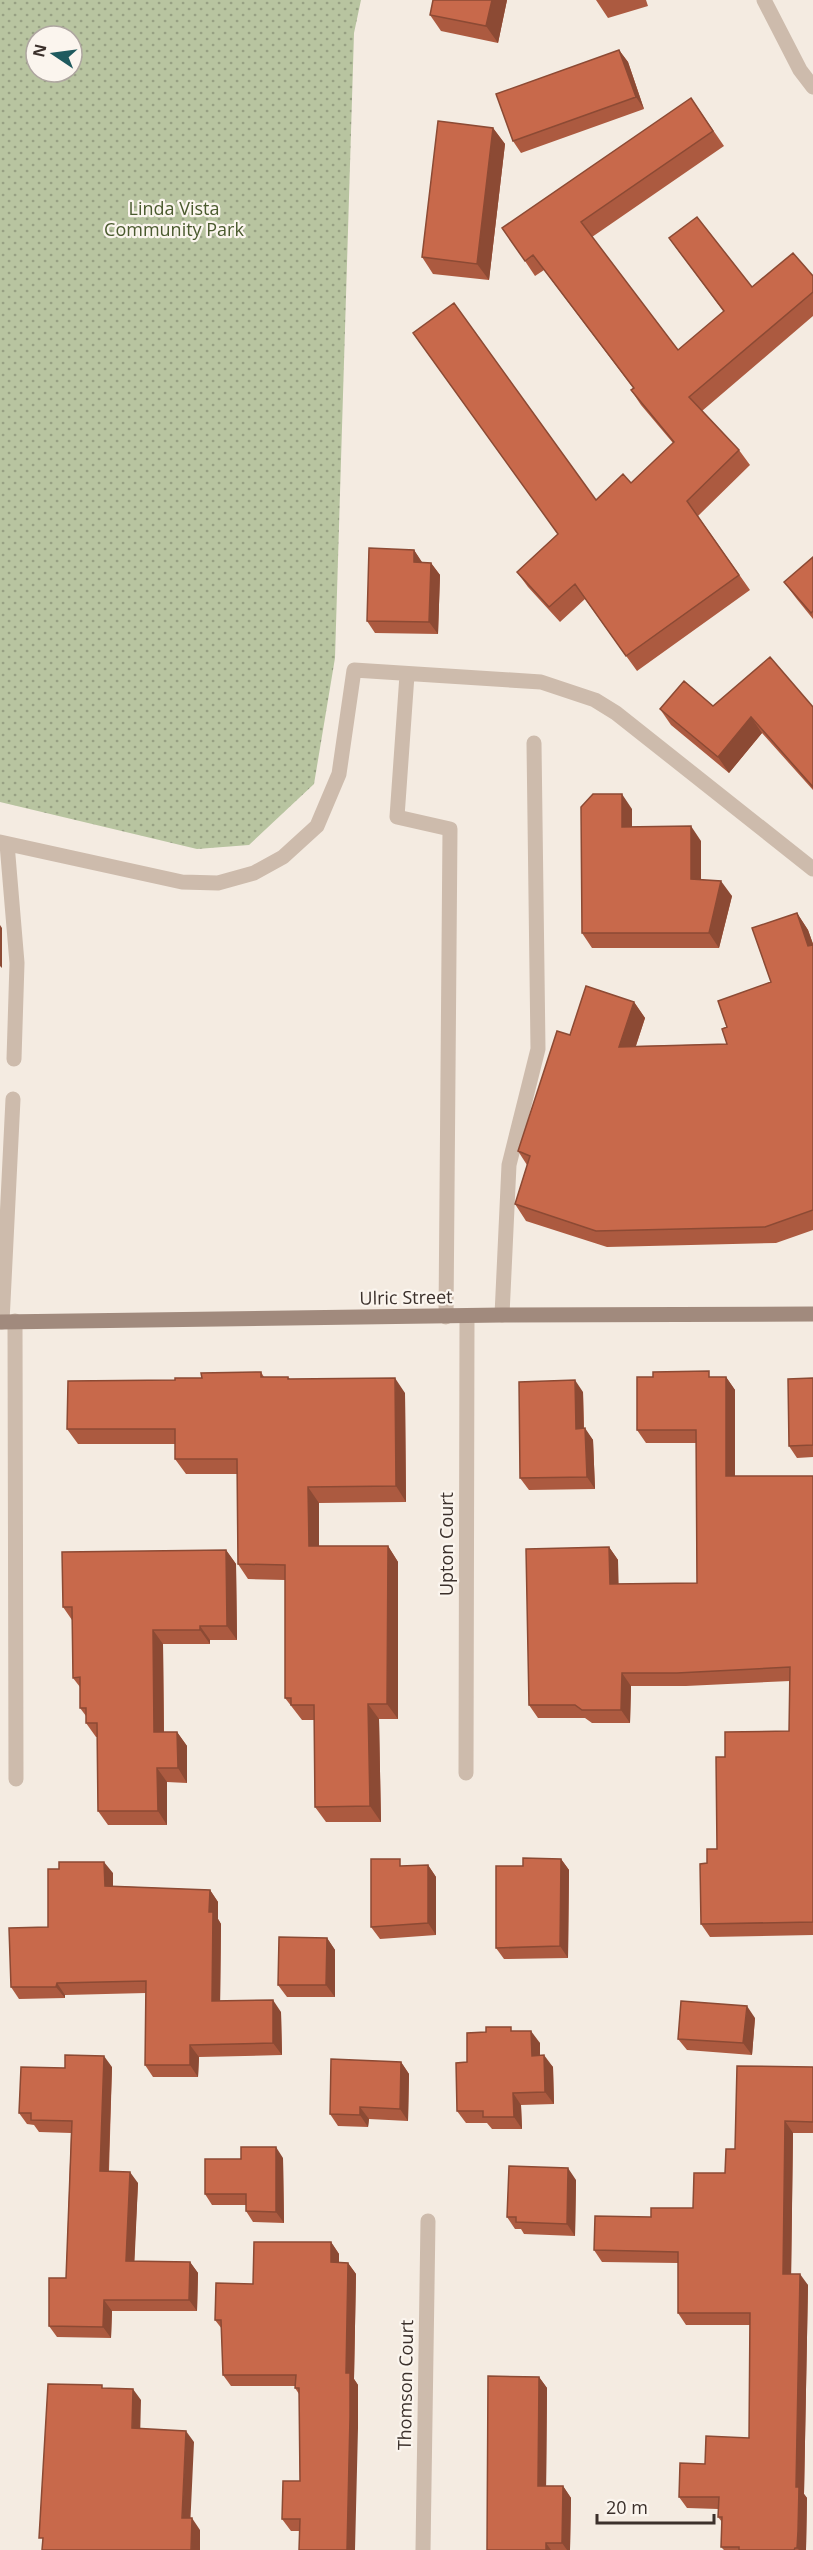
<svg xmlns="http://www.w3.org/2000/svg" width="813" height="2550" font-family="'Open Sans',sans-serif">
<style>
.park{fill:url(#park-dots);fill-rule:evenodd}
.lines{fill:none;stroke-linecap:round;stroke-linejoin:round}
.service{stroke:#cdbbac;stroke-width:15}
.minor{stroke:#cdbbac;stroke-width:15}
.secondary{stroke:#a18a7d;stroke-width:15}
.wall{fill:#ac5a40}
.shaded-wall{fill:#8c4a34}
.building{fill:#c8694b;stroke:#8c4a34;stroke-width:1.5}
.labels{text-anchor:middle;stroke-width:4.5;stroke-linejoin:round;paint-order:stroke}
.park-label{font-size:18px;fill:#4a5a2e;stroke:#fbf5ee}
.street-label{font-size:18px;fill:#3b302b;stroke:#fbf5ee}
</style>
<defs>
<pattern id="park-dots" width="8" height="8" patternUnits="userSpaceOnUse" patternTransform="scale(1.5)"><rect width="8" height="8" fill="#b8c4a0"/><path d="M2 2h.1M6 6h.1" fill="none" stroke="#97a083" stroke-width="1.8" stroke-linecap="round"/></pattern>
</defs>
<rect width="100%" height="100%" fill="#f4ebe1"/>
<path class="park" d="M0,0H361L354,33L335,658L314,784L249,845L197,849L0,802ZM36,36H72V72H36Z"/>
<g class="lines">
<path class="service" d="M407,675L397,817L450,829L446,1317
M0,842L182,882L218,883L254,873L283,857L317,826L339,774L354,670L541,682L595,700L616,713L813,869
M7,844L17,963L14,1059
M502,1315L509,1165L538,1049L534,743
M2,1322L13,1099"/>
<path class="minor" d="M764,0L800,70L813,87
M15,1321L16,1779
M466,1773L467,1316
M423,2550L428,2221"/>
<path class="secondary" d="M0,1322L502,1315L813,1314"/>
</g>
<path class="wall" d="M507,0L498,43L441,31L430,15Z
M596,0H646L648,6L608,18Z
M619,50L628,62L644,109L521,153L513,141Z
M691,98L724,146L592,237L678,350L724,312L669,238L752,287L813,276V316L702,411L739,450L750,465L698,516L750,590L637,671L585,599L560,622L528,587L517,572L596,500L631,483L673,443L641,405L631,390L633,388L544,270L535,276L525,261Z
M493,128L505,144L489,280L433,274L422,257Z
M414,550L422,563H431L440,575L438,634L375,633L367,621Z
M813,557V619L796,598L784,582Z
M713,706L813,707V790L762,733L729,773L671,725L660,709Z
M632,809V827L701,841V880L732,896L719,948H592L582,933Z
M797,913L808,930L813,944V1230L776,1243L607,1247L526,1221L515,1204L527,1165L518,1151L570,1035L634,1002L645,1018L636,1046L727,1044V1027L771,982Z
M261,1372L264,1377H288L290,1379L405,1393L406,1502L319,1503V1546H388L398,1562V1719H379L381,1822H326L315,1807L314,1720H302L285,1698V1580L248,1579L238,1564L237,1474H186L175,1459V1444H78L67,1429L175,1380L202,1378Z
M713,1377H726L735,1390V1476H813V1935L710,1937L701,1924L707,1863L717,1849L725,1757L789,1731L790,1681L686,1686H631L630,1723H592L585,1718H538L529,1705L609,1547L618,1560V1584L697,1583L696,1443H646L637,1430Z
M813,1378V1457L797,1458L789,1446Z
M583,1392L584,1428L593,1440L595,1489L529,1490L520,1478Z
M226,1550L236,1564L237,1640H210V1644H163L164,1732H177L187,1746V1783L167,1782V1825H108L98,1811L97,1737H96L86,1723V1716L80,1708V1687L73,1678L72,1620L63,1607Z
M561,1859L569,1870L568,1958L504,1959L496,1948L523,1866Z
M428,1865L436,1877V1935L380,1939L371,1927L404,1866Z
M113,1873V1886L210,1890L218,1902V1919L221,1924L220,2001L281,2012L282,2055L199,2057L198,2077H153L145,2065L146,1993L65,1995V1998L19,1999L11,1987Z
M327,1938L335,1950V1997H287L278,1985Z
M755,2018L752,2055L687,2050L678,2039Z
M514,2031L540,2043V2055L553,2067L554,2104L521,2105L522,2129H492L487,2123H466L457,2111L467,2062Z
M401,2062L409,2074L408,2121L369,2119L368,2127L338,2126L330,2114Z
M112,2067L109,2171L138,2183L134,2261L190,2262L198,2273L197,2311H112L111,2338L57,2337L49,2326L66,2278L71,2133L39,2132L34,2125L27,2124L19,2113L65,2068Z
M813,2067V2133H793L791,2274L808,2285L804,2494L807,2498L806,2550H724L721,2547L722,2522L718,2517V2509L687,2508L679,2497L705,2464L749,2438L750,2325H686L678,2313V2263L602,2262L594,2250L651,2217L693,2208L725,2173L735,2149Z
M283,2158L284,2223L253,2222L246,2211V2205H212L205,2194L241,2159Z
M576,2180L575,2236L524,2234L521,2229H515L507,2217Z
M331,2242L339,2254V2262L348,2263L356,2274L354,2379L358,2385V2428L300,2531H291L282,2519L300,2481L299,2394L295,2388V2386H231L223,2375L222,2329L215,2320L253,2284Z
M539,2377L547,2388L546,2486H563L571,2498L570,2550H487Z"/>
<path class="shaded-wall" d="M492,0H507L498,43L486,26Z
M619,50L628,62L644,109L636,97Z
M493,128L505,144L489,280L477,264Z
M414,550L422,562V574L414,562Z
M431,563L440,575L438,634L429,622Z
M751,717L762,733L729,773L718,757Z
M622,794L632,809V842L622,827Z
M691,826L701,841V894L691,879Z
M721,881L732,896L719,948L709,933Z
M797,913L808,930L813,944V954L808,946Z
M0,925L2,928V968L0,966Z
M634,1002L645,1018L630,1063L619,1047Z
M726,1377L735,1390V1489L726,1476Z
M395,1378L405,1393L406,1502L396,1486Z
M575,1380L583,1392L584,1441L576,1429Z
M585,1428L593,1440L595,1489L587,1477Z
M308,1487L319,1503V1562L309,1546Z
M388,1546L398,1562V1719L387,1704Z
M609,1547L618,1560L619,1597L610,1584Z
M226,1550L236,1564L237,1640L227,1626Z
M200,1626L210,1640V1644L200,1630Z
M153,1630L163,1644L164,1746L154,1732Z
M622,1673L631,1686L630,1723L621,1710Z
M368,1704L379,1719L381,1822L370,1806Z
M177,1732L187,1746V1783L178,1768Z
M157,1768L167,1782V1825L158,1811Z
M561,1859L569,1870L568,1958L560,1946Z
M104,1862L113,1873V1897L105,1886Z
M428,1865L436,1877V1935L428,1923Z
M210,1890L218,1902V1919L221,1924L220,2013L212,2001L209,1912Z
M327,1938L335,1950V1997L326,1985Z
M57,1983L65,1995V1998L56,1987Z
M273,2000L281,2012L282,2055L273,2043Z
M747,2006L755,2018L752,2055L743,2043Z
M531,2031L540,2043V2068L532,2056Z
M190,2045L199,2057L198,2077L190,2065Z
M544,2055L553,2067L554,2104L545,2092Z
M104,2056L112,2067L108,2182L100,2171Z
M401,2062L409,2074L408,2121L400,2109Z
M513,2093L521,2105L522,2129L514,2117Z
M360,2107L369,2119L368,2127L360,2115Z
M785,2121L793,2133L791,2285L783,2274Z
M276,2147L283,2158L284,2223L276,2212Z
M568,2168L576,2180L575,2236L567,2224Z
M130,2172L138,2183L134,2272L126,2261Z
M331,2242L339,2254V2274L331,2262Z
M190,2262L198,2273L197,2311L189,2300Z
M348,2263L356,2274L354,2379L358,2385V2428L355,2550H347L346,2373Z
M800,2274L808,2285L804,2494L807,2498L806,2550H799L797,2548L796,2487Z
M104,2300L112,2311L111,2338L103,2327Z
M539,2377L547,2388L546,2497L538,2486Z
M133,2389L141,2400L140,2440L132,2428Z
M186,2431L194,2442L190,2529L182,2518Z
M563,2486L571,2498L570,2550H567L562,2543Z
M192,2518L200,2530V2550H191Z
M546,2543L551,2550H546Z"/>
<path class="building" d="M433,0H492L486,26L430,15Z
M619,50L636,97L513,141L496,94Z
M691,98L713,131L581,222L678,350L724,311L669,238L697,217L752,287L793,253L813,276V292L689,397L739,450L687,501L739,575L626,656L575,584L549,607L517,572L558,534L413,333L454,303L596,500L623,474L631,483L674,442L631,390L634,388L533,255L525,261L502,228Z
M438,121L493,128L477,264L422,257Z
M369,548L414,550V562L431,563L429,622L367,621Z
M813,557V611L811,613L784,582Z
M770,657L813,707V787L751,717L718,757L660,709L684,681L713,706Z
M593,794H622V827L691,826V879L721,881L709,933H582L581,807Z
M797,913L808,946L813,945V1210L765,1227L596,1231L515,1204L530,1156L518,1151L557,1031L570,1035L586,986L634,1002L619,1047L727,1044L722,1029L727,1027L718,1001L771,982L752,928Z
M709,1371V1377H726V1476H813V1922L701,1924L700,1864L707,1863V1849H717L716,1757H725V1732L789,1731L790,1667L677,1673H622L621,1710H582L575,1705H529L526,1549L609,1547L610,1584L697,1583L696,1430H637V1377H653V1372Z
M261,1372V1377H288V1379L395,1378L396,1486L308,1487L309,1546H388L387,1704H368L370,1806L315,1807L314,1705H291V1698H285V1565L238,1564L237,1459H175V1429H67L68,1381L175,1380V1378H202L201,1373Z
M813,1378V1445L789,1446L788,1379Z
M575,1380L576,1429L585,1428L587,1477L520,1478L519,1382Z
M226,1550L227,1626H200V1630H153L154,1732H177L178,1768H157L158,1811H98L97,1723H86V1708H80V1677L73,1678L72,1607H63L62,1552Z
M523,1858L561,1859L560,1946L496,1948V1866H523Z
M371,1859H400V1866L428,1865V1923L371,1927Z
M59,1862H104L105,1886L210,1890L209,1912H213L212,2001L273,2000V2043L190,2045V2065H145L146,1981L57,1983L56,1987H11L9,1928L48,1927V1869H59Z
M279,1937L327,1938L326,1985H278Z
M681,2001L747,2006L743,2043L678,2039Z
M486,2027H511V2031H531L532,2056L544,2055L545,2092L513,2093L514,2117H483V2111H457L456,2063L467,2062V2033L486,2032Z
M65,2055L104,2056L100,2171L130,2172L126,2261L190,2262L189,2300H104L103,2327L49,2326V2278H66L72,2121L31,2120V2113H19L21,2067L65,2068Z
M331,2059L401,2062L400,2109L360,2107V2115L330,2114Z
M737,2066L813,2067V2122L785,2121L783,2274H800L796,2487H799L798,2531L797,2548H795L794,2550H739V2547H721L722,2517H718L719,2497H679L680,2463L705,2464L706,2436L749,2438L750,2313H678V2252L594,2250L595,2216L651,2217V2208H693L694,2173H725L726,2149H735Z
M241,2147H276V2212L246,2211V2194H205V2159H241Z
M509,2166L568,2168L567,2224L516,2222V2217H507Z
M254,2242H331V2262L348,2263L346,2373H350V2417L347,2550H299L300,2519H282L283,2481H300L299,2388H295L296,2375H223L221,2320H215L216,2283L253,2284Z
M488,2376L539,2377L538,2486H563L562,2543H546V2550H487Z
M48,2384L102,2385V2388L133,2389L132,2428L186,2431L182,2518H192L191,2550H42L43,2538H39Z"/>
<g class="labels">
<g class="park-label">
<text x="174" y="215">Linda Vista<tspan x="174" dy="21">Community Park</tspan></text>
</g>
<g class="street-label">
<text transform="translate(406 1298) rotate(-1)" y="6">Ulric Street</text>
<text transform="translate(447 1544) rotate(-90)" y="6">Upton Court</text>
<text transform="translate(406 2385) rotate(-89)" y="6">Thomson Court</text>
</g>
</g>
<g transform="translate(54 54) rotate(283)"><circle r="28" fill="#fbf5ee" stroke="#aea6a0" stroke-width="1.5"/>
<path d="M0-4.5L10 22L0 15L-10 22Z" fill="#1f5a5e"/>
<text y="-9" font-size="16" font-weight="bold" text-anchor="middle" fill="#3b302b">N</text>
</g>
<path d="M597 2514v9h117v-9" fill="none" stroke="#3b302b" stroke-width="3"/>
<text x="606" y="2514" font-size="18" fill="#3b302b" stroke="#fbf5ee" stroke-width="4.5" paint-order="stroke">20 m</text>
</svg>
